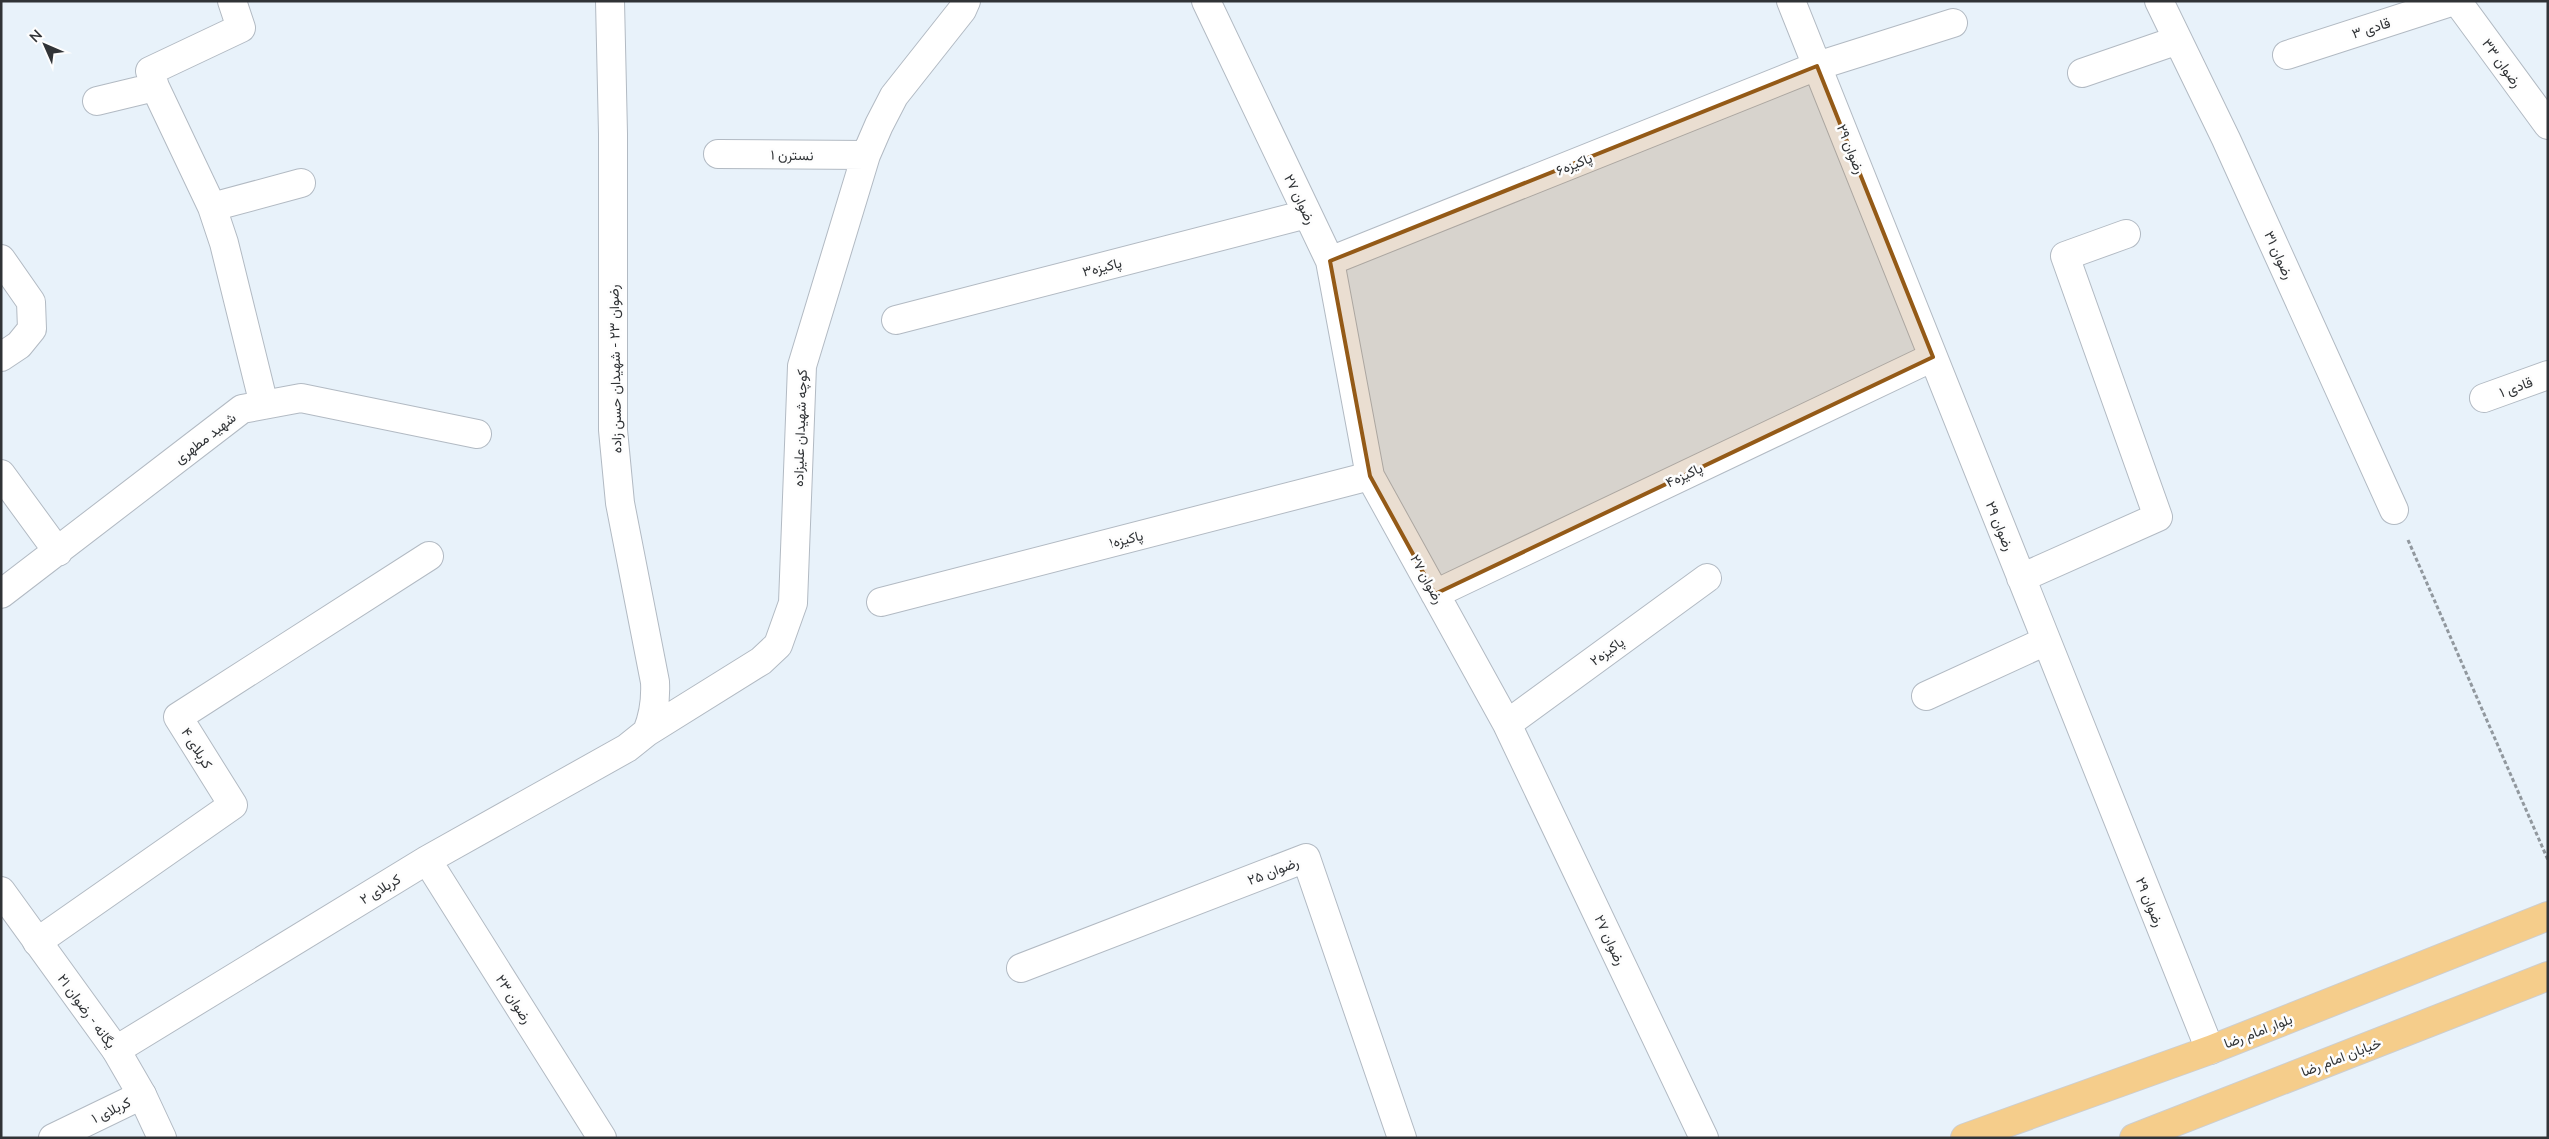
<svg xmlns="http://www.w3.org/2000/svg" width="2549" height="1139" font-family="Lato,Vazirmatn,sans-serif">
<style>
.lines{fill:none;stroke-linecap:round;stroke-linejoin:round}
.street-casing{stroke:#b2bac3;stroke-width:30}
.secondary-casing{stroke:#b2bac3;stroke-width:30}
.primary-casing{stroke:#cdcecf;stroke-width:30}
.path{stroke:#91989e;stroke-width:3;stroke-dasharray:4 2.5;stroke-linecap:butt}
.street{stroke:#fff;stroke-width:28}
.secondary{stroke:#fff;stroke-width:28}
.primary{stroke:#f5cd8b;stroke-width:28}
.marked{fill:#945a17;fill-opacity:0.2;stroke:#945a17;stroke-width:4;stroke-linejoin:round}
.labels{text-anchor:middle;stroke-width:5;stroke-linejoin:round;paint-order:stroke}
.street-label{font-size:14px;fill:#303336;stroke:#fdfdfd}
</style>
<rect width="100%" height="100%" fill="#e8f2fa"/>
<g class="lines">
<g class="street-casing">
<path id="street" d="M232,1L241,28L150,71L155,87L212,207L224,243L264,405
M610,1L613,134V430L620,503L655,682C656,701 654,715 647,732
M1206,1L1330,261L1370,476L1507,724L1704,1138
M1791,1L2210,1050
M2159,1L2226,139L2394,510
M2457,1L2548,125
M2287,55L2454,1
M2082,73L2178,40
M97,101L155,87
M718,154L866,155
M212,207L301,183
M1,259L31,302L32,329L19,345L1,357
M1330,261L1817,66L1953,23
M896,320L1307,214
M2484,398L2548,375
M1,474L58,552
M2021,578L2158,517L2065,256L2126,234
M1,594L242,409L301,398L477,434
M1435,594L1933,357
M881,602L1370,476
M1926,696L2046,641
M1507,724L1707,578
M427,860L602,1138
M37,942L233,805L178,717L429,556
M1021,968L1306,858L1402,1138
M116,1050L427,860L627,748L647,732L761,661L778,645L793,603L802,366L866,155L879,125L894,96L962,10L966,1
M53,1138L142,1095"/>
</g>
<g class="secondary-casing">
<path id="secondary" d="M1,891L116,1050L142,1095L162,1138"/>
</g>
<g class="primary-casing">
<path id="primary" d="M1965,1138L2210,1050L2548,916
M2134,1138L2548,976"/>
</g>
<path class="path" d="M2408,540L2548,860"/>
<use href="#street" class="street"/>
<use href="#secondary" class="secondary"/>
<use href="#primary" class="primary"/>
</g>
<path class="marked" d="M1817,66L1933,357L1435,594L1370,476L1330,261Z"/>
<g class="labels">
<g class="street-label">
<text transform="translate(2371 28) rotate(-18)" y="5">قادی ۳</text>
<text transform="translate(2502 63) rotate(54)" y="5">رضوان ۳۳</text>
<text transform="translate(1851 149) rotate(68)" y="5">رضوان ۲۹</text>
<text transform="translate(792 155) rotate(1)" y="5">نسترن ۱</text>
<text transform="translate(1574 164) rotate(-22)" y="5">پاکیزه۶</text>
<text transform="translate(1300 199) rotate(64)" y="5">رضوان ۲۷</text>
<text transform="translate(2279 255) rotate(66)" y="5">رضوان ۳۱</text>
<text transform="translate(1102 267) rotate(-14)" y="5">پاکیزه۳</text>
<text transform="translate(615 369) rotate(-91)" y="5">رضوان ۲۳ - شهیدان حسن زاده</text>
<text transform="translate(2516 387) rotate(-20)" y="5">قادی ۱</text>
<text transform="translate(800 428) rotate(-88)" y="5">کوچه شهیدان علیزاده</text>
<text transform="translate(205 438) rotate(-38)" y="5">شهید مطهری</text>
<text transform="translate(1684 475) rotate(-25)" y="5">پاکیزه۴</text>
<text transform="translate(2000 526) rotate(68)" y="5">رضوان ۲۹</text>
<text transform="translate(1126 539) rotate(-14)" y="5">پاکیزه۱</text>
<text transform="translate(1427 579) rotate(61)" y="5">رضوان ۲۷</text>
<text transform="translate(1607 651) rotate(-36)" y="5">پاکیزه۲</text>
<text transform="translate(197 748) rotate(58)" y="5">کربلای ۴</text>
<text transform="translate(1273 871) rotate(-21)" y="5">رضوان ۲۵</text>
<text transform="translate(380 889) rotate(-31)" y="5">کربلای ۲</text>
<text transform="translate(2150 902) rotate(68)" y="5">رضوان ۲۹</text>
<text transform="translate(1610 940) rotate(65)" y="5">رضوان ۲۷</text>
<text transform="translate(514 999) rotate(58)" y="5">رضوان ۲۳</text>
<text transform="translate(87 1011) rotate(54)" y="5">یگانه - رضوان ۲۱</text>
<text transform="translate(2258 1031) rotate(-21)" y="5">بلوار امام رضا</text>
<text transform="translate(2341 1057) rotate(-21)" y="5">خیابان امام رضا</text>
<text transform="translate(111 1110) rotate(-26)" y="5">کربلای ۱</text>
</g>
</g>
<rect width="2549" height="1139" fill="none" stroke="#303336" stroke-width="5"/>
<g transform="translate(45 45) rotate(315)" stroke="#fdfdfd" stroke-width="4" paint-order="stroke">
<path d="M0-4L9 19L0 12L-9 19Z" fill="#303336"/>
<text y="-8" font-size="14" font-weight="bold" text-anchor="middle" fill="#303336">N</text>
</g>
</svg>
